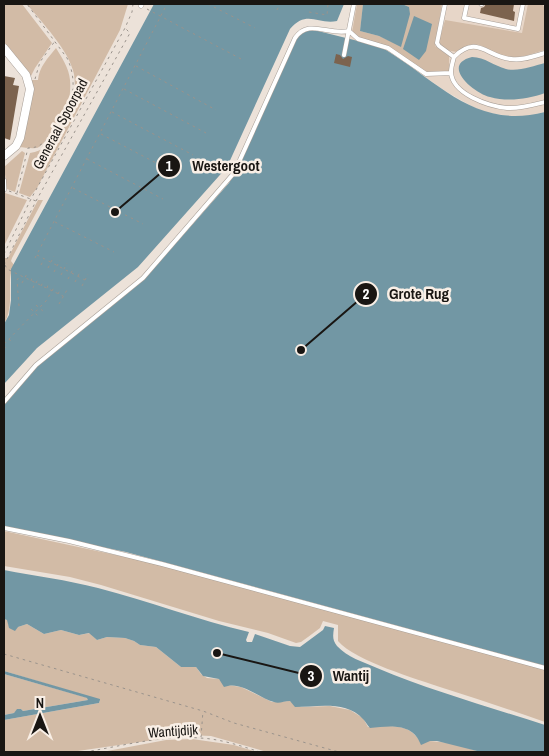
<svg xmlns="http://www.w3.org/2000/svg" width="549" height="756" font-family="'Archivo Narrow',sans-serif">
<style>
.built{fill:#e7d6c8}
.green{fill:#d2bba6}
.water{fill:#7297a4}
.building{fill:#7c634e}
.lines{fill:none;stroke-linecap:round;stroke-linejoin:round}
.service-casing{stroke:#a89f97;stroke-width:5}
.minor-casing{stroke:#a89f97;stroke-width:9}
.path{stroke:#9a938c;stroke-width:1;stroke-dasharray:2.5 4;stroke-linecap:butt}
.service{stroke:#fff;stroke-width:4}
.minor{stroke:#fff;stroke-width:8}
.labels{text-anchor:middle;stroke-width:5;stroke-linejoin:round;paint-order:stroke}
.street-label{font-size:14px;fill:#191613;stroke:#f9efe6}
.leader{fill:none;stroke:#191613;stroke-width:2}
.callout-dot{fill:#191613;stroke:#f9efe6;stroke-width:2}
.mark-label{font-size:15px;text-anchor:middle;font-weight:bold;fill:#fff}
.callout-label{font-size:15px;text-anchor:middle;font-weight:bold;fill:#191613;stroke:#f9efe6;stroke-width:5;stroke-linejoin:round;paint-order:stroke}
</style>
<rect width="100%" height="100%" fill="#ece2d9"/>
<path class="built" d="M352,4H545V112L527,116L514,117L484,112L475,108L447,92L386,50L345,38Z"/>
<path class="green" d="M4,4H22L52,43L35,68L31,76L4,42Z
M27,4H128L120,30L37,188L30,197L19,193L30,153C44,151 49,144 58,134C69,124 74,112 75,97C75,89 75,81 74,74C69,50 42,23 27,4Z
M357,4H363L360,31L379,36L401,46L409,7L402,4H442L435,46L449,56V71L427,72L388,48L357,37L352,33Z
M528,4H542L545,8V50C533,53 520,59 507,57C486,54 480,33 457,52L446,50L440,45V38L445,20L522,33Z
M56,48C62,58 69,68 70,80C72,103 63,123 47,139C45,141 41,146 39,147C33,150 25,147 19,147L32,80H38C39,67 48,58 56,48Z
M22,151L25,153L15,192L7,189L4,167Z
M5,193L27,200L4,246V195Z
M38,200H43L12,258L11,261L14,265C5,280 16,303 4,324V258H8Z
M4,531L153,563L545,669V722C511,710 477,699 443,688C417,679 355,661 338,641V625L323,621L320,628L308,637L301,642L296,643L268,633L219,621L101,585L70,577L4,566Z
M4,619L8,620V625L18,627L27,624L44,634L61,630L79,635L90,633L97,640L107,637L125,638L134,641L140,645L156,647L181,667H196L201,674L207,678L219,679L228,685L241,687L272,702L290,701L301,707L330,706L350,710L363,718L368,727C387,726 408,722 419,740L451,743L481,752H267L211,736L188,735L71,752H4V720L99,703L100,700L4,671Z
M4,674L88,698V700L23,711L21,709L14,713L4,715Z
M192,739L234,745L257,752H102L166,740Z"/>
<path class="water" d="M154,4H344L337,21C318,25 307,9 290,29L227,167L138,267L37,348L4,384V324L9,315L11,300V269Z
M363,4H402L409,7L410,14L401,47L379,36L360,31Z
M414,16L432,24L426,51L419,60L403,49Z
M308,30L318,31L378,46L386,50C440,83 476,130 545,112V666L126,552L4,527V403L41,362L135,287L147,276L229,183L237,170L297,38L302,33Z
M472,57C485,57 494,66 506,69C518,72 533,66 545,63V93C528,99 508,102 490,97C474,93 440,65 472,57Z
M4,570C35,576 67,580 98,588C149,601 198,620 249,632L246,640L247,642H252L255,634L290,646L300,647L323,630L325,626L334,628C333,635 332,640 337,646C347,657 363,662 377,668C432,691 489,707 545,725V752H481L437,741H430L421,745C413,722 389,726 370,728C367,725 366,722 363,719C346,700 316,707 295,707L290,701C284,701 279,704 274,702C259,698 240,680 224,687L219,679L203,676L196,667H181L156,647L140,645L134,641L125,638L107,637L97,640L89,633L79,635L61,630L44,634L27,624L18,627L15,631L9,628L7,620L4,619Z
M4,671L100,699V700L99,703L4,720V715L14,713L17,709H21L23,711L88,700L87,698L4,674Z"/>
<path class="building" d="M486,4H514L513,11L515,12L514,21L480,13L481,8L484,7Z
M336,54L340,55L343,59L348,56L352,57L350,67L334,63Z
M4,76L15,78L13,85L19,86L10,140L4,138Z"/>
<g class="lines">
<g class="service-casing">
<path id="service" d="M445,4L437,43L439,46L454,57
M467,4L464,18L518,29L523,4
M481,4H482
M141,6L142,4
M545,53C534,56 522,61 511,59C487,57 477,34 454,57C453,61 451,67 451,72C452,94 488,106 507,108C519,109 533,105 545,102
M344,55L354,4
M4,180V190
M4,402L36,365L143,278L234,173L295,38C309,18 328,36 349,31L358,39L388,48L426,74L451,73
M4,528L69,541L162,564L545,668"/>
</g>
<g class="minor-casing">
<path id="minor" d="M4,48L26,75L30,89L20,138L16,146L4,156"/>
</g>
<path class="path" d="M208,4L255,28
M147,9L243,60
M277,10L280,4
M309,12L327,15L328,4
M136,66L216,110
M35,79L40,62L55,41
M124,89L206,133
M112,112L193,155
M101,134L181,176
M87,159L163,199
M73,188L143,224
M9,191L36,201
M17,193L28,148C39,148 44,143 51,135C71,115 80,85 67,58L27,4
M55,222L114,252
M4,254L31,199L125,28L132,12L133,4
M37,255L85,280
M35,258L167,4
M4,265L36,201L130,33L125,28
M5,265L7,269L63,296
M41,265L44,259
M48,268L54,256
M54,272L60,260
M71,273L74,267
M61,275L67,263
M78,276L81,270
M68,279L71,273
M31,281L33,275
M75,282L78,276
M22,283L28,272
M36,283L39,277
M41,286L44,280
M82,286L88,274
M33,288L35,283
M47,288L49,282
M52,291L55,285
M58,294L61,288
M59,304L67,290
M36,305L44,312
M19,306L17,280L20,276
M31,309L40,318
M9,339L13,344
M4,344L46,301L52,291
M4,346L7,350
M4,654L203,711L234,723L339,752
M201,737L203,711
M85,752C122,746 162,735 200,738C221,739 241,746 260,752"/>
<use href="#service" class="service"/>
<use href="#minor" class="minor"/>
</g>
<g class="labels">
<g class="street-label">
<text transform="translate(60 124) rotate(-62)" y="5">Generaal Spoorpad</text>
<text transform="translate(173 731) rotate(-4)" y="5">Wantijdijk</text>
</g>
</g>
<path class="leader" d="M115 212L169 166M301 350L366 294M217 653L311 676"/>
<g class="callout-dot">
<circle cx="115" cy="212" r="5"/>
<circle cx="301" cy="350" r="5"/>
<circle cx="217" cy="653" r="5"/>
<circle cx="169" cy="166" r="12"/>
<circle cx="366" cy="294" r="12"/>
<circle cx="311" cy="676" r="12"/>
</g>
<g class="mark-label">
<text x="169" y="171">1</text>
<text x="366" y="299">2</text>
<text x="311" y="681">3</text>
</g>
<g class="callout-label">
<text x="226" y="171">Westergoot</text>
<text x="419" y="299">Grote Rug</text>
<text x="351" y="681">Wantij</text>
</g>
<rect width="549" height="756" fill="none" stroke="#191613" stroke-width="10"/>
<g transform="translate(40 716)" stroke="#f9efe6" stroke-width="4" paint-order="stroke">
<path d="M0-4L9 19L0 12L-9 19Z" fill="#191613"/>
<text y="-8" font-size="14" font-weight="bold" text-anchor="middle" fill="#191613">N</text>
</g>
</svg>
